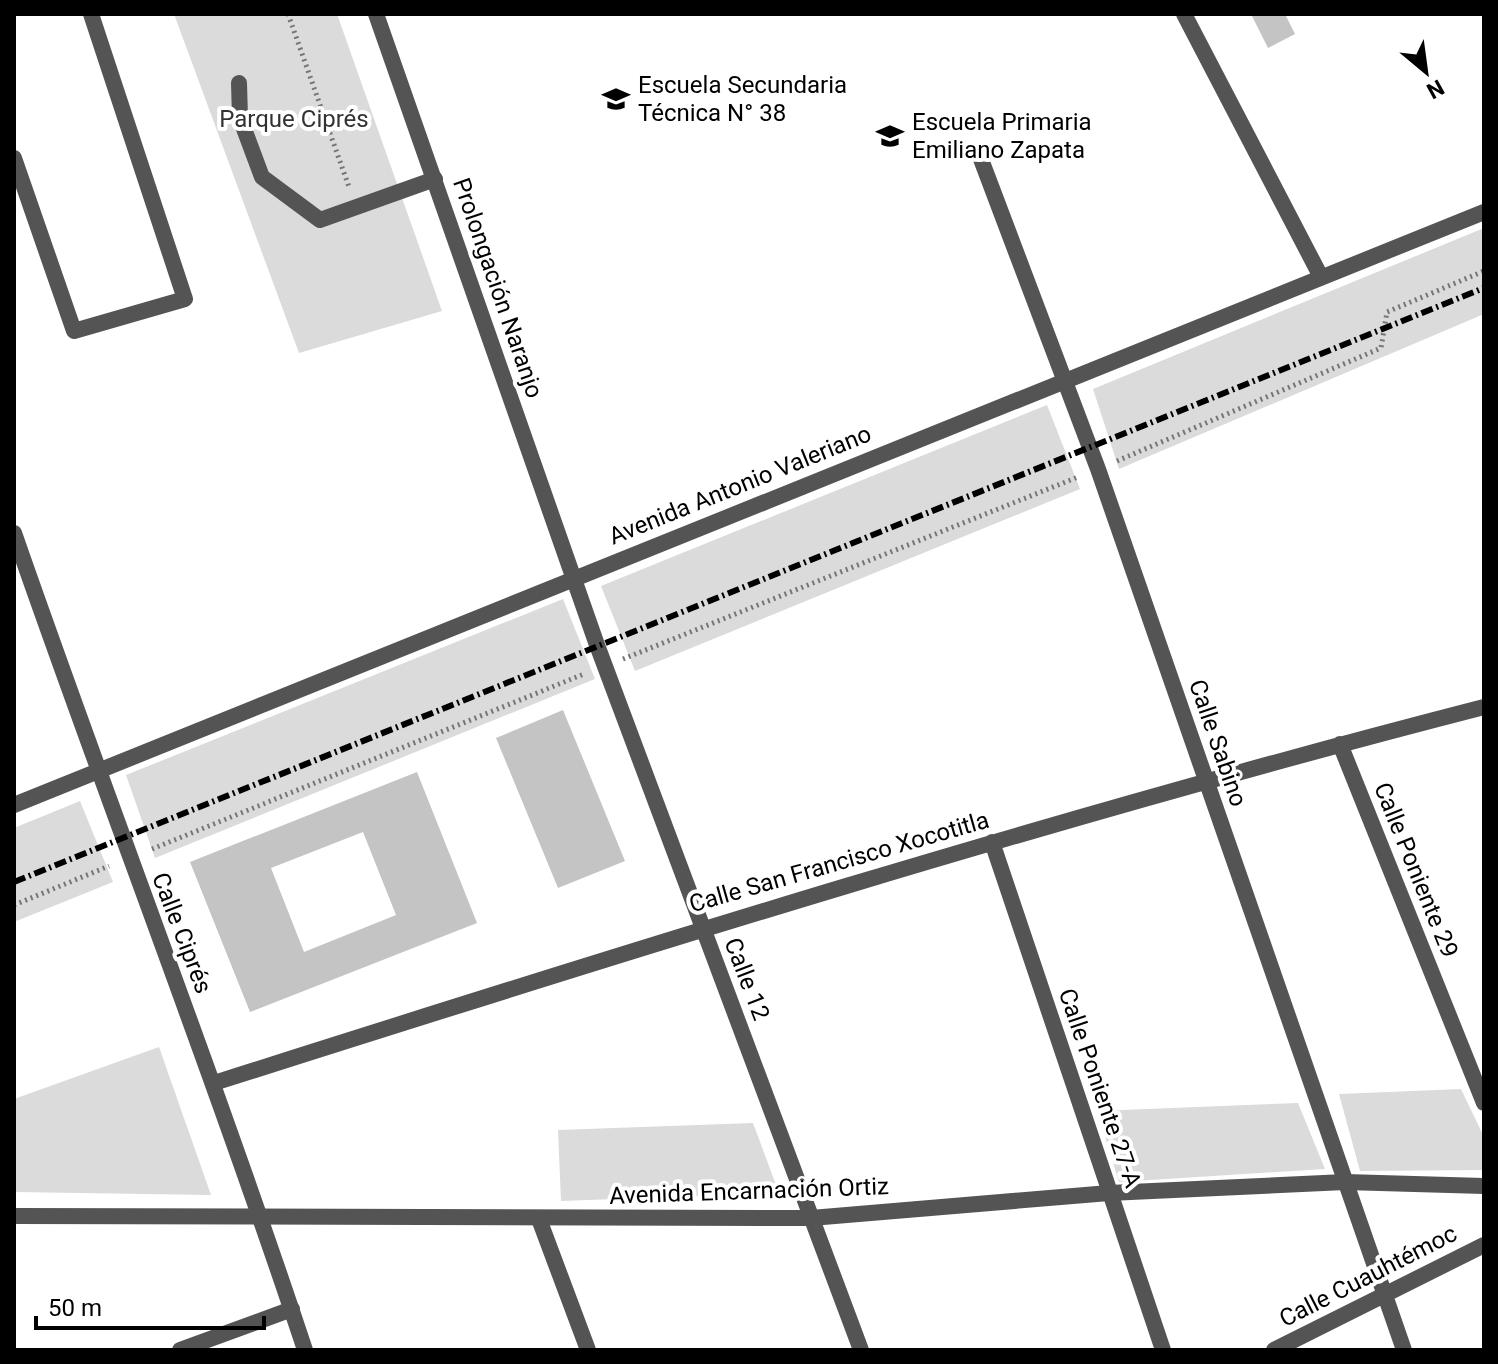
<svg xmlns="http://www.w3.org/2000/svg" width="1498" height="1364" font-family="Roboto,sans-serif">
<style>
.green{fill:#dbdbdb}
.building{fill:#c4c4c4;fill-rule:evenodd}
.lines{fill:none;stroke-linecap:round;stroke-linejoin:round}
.path{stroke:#767676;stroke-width:5;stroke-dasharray:2 4;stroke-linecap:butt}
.service{stroke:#545454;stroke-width:16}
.pedestrian{stroke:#545454;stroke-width:16}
.minor{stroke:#545454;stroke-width:16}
.tertiary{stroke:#545454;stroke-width:16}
.rail{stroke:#000;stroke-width:6;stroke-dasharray:12 4 2 4;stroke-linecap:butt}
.labels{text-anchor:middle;stroke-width:8;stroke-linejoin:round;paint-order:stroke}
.poi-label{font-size:24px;fill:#000;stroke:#fff;text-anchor:start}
.park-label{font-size:24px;fill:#323232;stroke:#fff}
.street-label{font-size:24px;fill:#000;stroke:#fff}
</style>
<rect width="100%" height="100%" fill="#fff"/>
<path class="green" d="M174,14H337L442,311L299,353Z
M1484,228V314L1119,469L1093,389Z
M1047,405L1080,489L635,671L601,586Z
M563,599L595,679L155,858L126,775Z
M80,801L113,882L14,922V828Z
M159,1047L211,1195L14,1192V1099Z
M1461,1089L1484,1137V1170L1360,1171L1339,1094Z
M1298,1103L1325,1169L1119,1182L1097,1111Z
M753,1123L779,1193L561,1201L558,1130Z"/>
<path class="building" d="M1251,14H1285L1295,34L1268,48Z
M563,710L625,861L558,888L496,738Z
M417,772L477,923L250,1012L190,862ZM363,832L396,915L304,952L271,868Z"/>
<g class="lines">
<path class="path" d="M288,14L349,187
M1117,461L1381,348L1387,312L1484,271
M623,659L1078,477
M152,849L584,674
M14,905L109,866"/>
<path class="service" d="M14,158L74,331L185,299L91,14"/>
<path class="pedestrian" d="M239,83L240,118L262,177L320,220L435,179"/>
<path class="minor" d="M376,14L597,645L861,1350
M1184,14L1321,277
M979,154L1098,469L1404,1350
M14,533C109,806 214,1076 305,1350
M1340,744L1484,1103
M992,842L1163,1350
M214,1083C635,949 1056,817 1484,707
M539,1219L588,1350
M180,1350L292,1309
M1274,1350L1484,1245"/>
<path class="tertiary" d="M14,805L1484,212
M14,1216L811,1218L1109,1193L1345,1182L1484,1186"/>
<path class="rail" d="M14,882L1484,288"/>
</g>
<defs>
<g id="school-bare" transform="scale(2.16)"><path d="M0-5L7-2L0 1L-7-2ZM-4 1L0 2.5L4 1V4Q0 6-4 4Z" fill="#000" stroke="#fff" stroke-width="2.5" paint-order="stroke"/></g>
</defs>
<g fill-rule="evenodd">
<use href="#school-bare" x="616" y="99"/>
<use href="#school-bare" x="890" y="136"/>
</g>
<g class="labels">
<g class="poi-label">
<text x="638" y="93">Escuela Secundaria<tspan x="638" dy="28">Técnica N° 38</tspan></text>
<text x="912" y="130">Escuela Primaria<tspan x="912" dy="28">Emiliano Zapata</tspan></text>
</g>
<g class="park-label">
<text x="294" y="127">Parque Ciprés</text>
</g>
<g class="street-label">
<text transform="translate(498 288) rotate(71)" y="8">Prolongación Naranjo</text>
<text transform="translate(740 485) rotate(-22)" y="8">Avenida Antonio Valeriano</text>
<text transform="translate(1218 743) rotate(71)" y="8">Calle Sabino</text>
<text transform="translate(839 862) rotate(-16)" y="8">Calle San Francisco Xocotitla</text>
<text transform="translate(1416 870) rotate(68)" y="8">Calle Poniente 29</text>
<text transform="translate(182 933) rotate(69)" y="8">Calle Ciprés</text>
<text transform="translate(747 979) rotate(69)" y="8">Calle 12</text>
<text transform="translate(1100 1088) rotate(71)" y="8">Calle Poniente 27-A</text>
<text transform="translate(749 1191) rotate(-2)" y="8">Avenida Encarnación Ortiz</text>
<text transform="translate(1368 1276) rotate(-27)" y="8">Calle Cuauhtémoc</text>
</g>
</g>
<rect width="1498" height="1364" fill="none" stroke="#000000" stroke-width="32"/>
<g transform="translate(1426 72) rotate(151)" stroke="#ffffff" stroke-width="6" paint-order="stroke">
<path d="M0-6L14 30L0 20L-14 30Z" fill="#000000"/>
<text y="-12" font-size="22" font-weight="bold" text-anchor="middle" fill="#000000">N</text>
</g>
<path d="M36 1316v12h228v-12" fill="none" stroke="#000000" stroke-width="4"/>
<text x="48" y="1316" font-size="24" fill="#000000" stroke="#ffffff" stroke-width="6" paint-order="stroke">50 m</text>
</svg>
